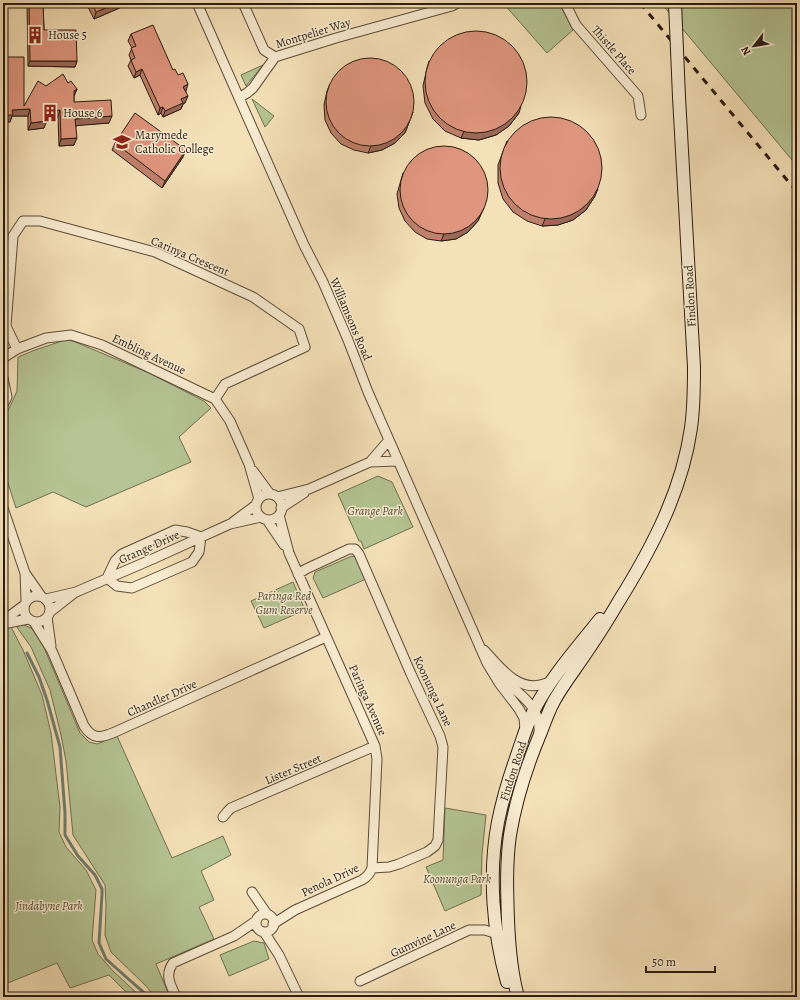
<svg xmlns="http://www.w3.org/2000/svg" width="800" height="1000" font-family="Alegreya,serif">
<style>
.green{fill:#b5c494;stroke:#6f7052}
.lines{fill:none;stroke-linecap:round;stroke-linejoin:round}
.stream{stroke:#6e7d70;stroke-width:3}
.street-casing{stroke:#5c4d3a;stroke-width:11}
.secondary-casing{stroke:#291c10;stroke-width:14}
.street{stroke:#f8ecd1;stroke-width:9}
.secondary{stroke:#f8ecd1;stroke-width:12}
.rail{stroke:#291c10;stroke-width:3;stroke-dasharray:7 7;stroke-linecap:butt}
.secondary-bridge-casing{stroke:#291c10;stroke-width:14;stroke-linecap:butt}
.secondary-bridge{stroke:#f8ecd1;stroke-width:12}
.wall{fill:#c0816c;stroke:#291c10}
.shaded-wall{fill:#9c6958;stroke:#291c10}
.building{fill:#df967e;stroke:#291c10}
.labels{text-anchor:middle;stroke-width:3;stroke-linejoin:round;paint-order:stroke}
.street-label{font-size:12px;fill:#291c10;stroke:#f8ecd1}
.poi-label{font-size:12px;fill:#291c10;stroke:#f8ecd1;text-anchor:start}
.park-label{font-size:12px;font-style:italic;fill:#534e38;stroke:#f8ecd1}
</style>
<rect width="100%" height="100%" fill="#f5e1b8"/>
<filter id="stains"><feTurbulence type="fractalNoise" baseFrequency=".005" numOctaves="4"/><feColorMatrix values="0 0 0 0 .2 0 0 0 0 .09 0 0 0 0 .02 0 0 0 .5 -.17"/></filter>
<radialGradient id="worn" r=".72"><stop offset=".6" stop-color="#630" stop-opacity="0"/><stop offset="1" stop-color="#630" stop-opacity=".3"/></radialGradient>
<path class="green" d="M503,3H559L573,30L547,53Z
M661,3H797V166Z
M263,65L246,86L241,75Z
M252,99L274,116L265,127Z
M65,340L73,341L149,373L204,401L211,408L179,437L191,462L86,507L53,492L16,508L3,468V422L17,391L18,357L35,350Z
M378,476L392,482L413,527L364,549L361,541H359L338,494Z
M352,556L357,558L366,579L323,598L313,578L315,572Z
M293,582L305,610L264,628L251,601Z
M24,625L31,628L40,638L80,733L89,742L97,744L117,736L172,858L223,836L231,855L201,871L214,900L199,907L214,939L156,964L170,997H155L146,986L111,952L105,935L106,905L105,885L73,835L66,761L61,735L50,690L31,647L16,626Z
M11,627L23,650L42,695L51,733L60,807L59,832L66,847L86,870L96,890L92,940L98,954L113,971L141,997H128L126,992L109,975L70,988L57,963L3,985V630Z
M445,808L486,815L482,854L481,895L445,911L426,867L443,860Z
M254,941L264,943L269,959L229,976L220,955Z"/>
<g class="lines">
<path class="stream" d="M27,653L39,677L47,700L60,747L65,813V835L78,856L95,875L102,889V894L99,943L106,959L125,976L149,997"/>
<g class="street-casing">
<path id="street" d="M197,3L304,245L323,282L348,340L368,392L487,663L499,683L519,709L524,718L525,729
M243,3L264,50L275,57
M565,3L576,25L638,96L641,115
M239,98L247,93L253,88L275,57L336,38L452,6L457,3
M17,349L6,326L13,236L23,221H40L155,252L253,297L299,329L305,347L225,384L215,399
M3,358L17,349L46,338L71,335L102,345L215,399L230,421L249,464L259,499
M3,378L7,397L3,405
M370,462L389,440
M253,471L270,494
M256 507a13 13 0 1 1 26 0a13 13 0 1 1-26 0Z
M277,497L309,489L370,462L398,461
M3,508L25,573L41,596
M281,508L304,493
M267,520L284,545
M233,522L256,505
M175,530L187,532L201,537L199,552L192,562L132,588L117,586L107,578L115,561L122,554Z
M25,573L26,600
M298,574L306,569L349,549H355L359,554L411,674L440,736L443,747L438,840L435,846L427,852L399,864L389,867L372,868
M24 609a13 13 0 1 1 26 0a13 13 0 1 1-26 0Z
M46,599L76,592L155,558L230,524L261,517
M50,612L73,594
M47,617L51,646
M3,621L23,606
M34,622L52,651L84,726C93,740 101,738 115,732L326,637
M3,624L28,619
M484,650C499,666 518,693 544,684C547,683 550,682 553,680
M498,672C515,694 541,702 539,733
M223,817L228,811L231,808L375,746
M252,892L267,914
M256 923a9 9 0 1 1 18 0a9 9 0 1 1-18 0Z
M273,924L295,910L362,880C367,877 370,874 372,868L377,759L375,746L289,553L279,515
M264,932L279,955L299,997
M360,981L469,930H485L497,934
M176,997C171,985 164,976 173,963L234,936L256,921"/>
</g>
<g class="secondary-casing">
<path id="secondary" d="M507,982C493,932 488,874 498,822C502,802 508,781 515,761C521,744 526,726 534,710C551,677 577,648 600,619
M518,997C511,972 509,946 508,920C507,892 506,863 510,835C516,799 527,765 541,732C545,721 549,710 554,701C564,683 577,667 588,650C599,634 609,618 619,601C652,548 682,491 691,428C694,407 694,387 694,367L679,97"/>
</g>
<use href="#street" class="street"/>
<use href="#secondary" class="secondary"/>
<path class="rail" d="M640,3L797,192"/>
<g class="secondary-bridge-casing">
<path id="secondary-bridge" d="M675,3L679,97"/>
</g>
<use href="#secondary-bridge" class="secondary-bridge"/>
</g>
<path class="wall" d="M27,3H43L44,30L77,61L75,67L28,66Z
M86,3H131L94,19Z
M131,34L173,70L186,91L185,103L183,104L181,109L163,117L161,113L158,115L140,75L134,78L128,66L131,60L129,55L132,48L128,41Z
M429,61L519,113L509,126L496,135L479,140L461,138L445,131L433,119L425,103L423,86L427,68Z
M68,83L77,89L74,96V102L109,123L76,125L74,145L59,146L58,117L46,118L44,128L28,130V116H12L10,122H3L24,106L46,86Z
M330,84L413,112L405,133L395,143L382,150L368,153L354,150L341,144L331,133L325,120L324,105L327,91Z
M507,141L595,196L586,210L573,220L558,225L542,226L527,221L513,212L503,199L498,183V165Z
M115,143L183,157L162,188L112,150Z
M403,173L484,208L478,221L468,232L456,239L441,241L427,239L415,232L405,221L399,208L397,194Z"/>
<path class="shaded-wall" d="M3,3H8L6,7L3,9Z
M117,3H131L94,19L96,12Z
M30,61H77L75,67L28,66Z
M142,69L140,75L134,78L136,72Z
M188,84L186,91L181,93L183,87Z
M77,89L74,96L71,98L74,91Z
M188,96L185,103L183,104L181,109L163,117L165,111L181,99Z
M521,106L519,113L509,126L496,135L479,140L461,138L464,131Z
M163,107L161,113L158,115L160,108Z
M30,109L28,116H12L10,122H3V115L12,110Z
M60,110L58,117L43,118L46,112Z
M413,112L405,133L395,143L382,150L368,153L371,146Z
M112,116L109,123L73,126L75,119Z
M47,121L44,128L28,130L31,123Z
M77,138L74,145L59,146L61,139Z
M186,150L183,157L162,188L165,181Z
M598,189L595,196L586,210L573,220L558,225L542,226L545,219Z
M486,201L478,221L468,232L456,239L441,241L444,234Z"/>
<path class="building" d="M29,3H43L44,30H76L77,61H30Z
M92,3H117L96,12Z
M153,25L173,70L175,69L178,75L183,73L188,84L183,87L188,96L181,99L183,103L165,111L163,107L160,108L142,69L136,72L131,60L135,58L131,48L136,46L131,34Z
M425 82a51 51 0 1 1 102 0a51 51 0 1 1-102 0Z
M3,57H24V106L38,81L46,86L63,74L68,83L71,81L77,89L74,91V102L111,100L112,116L75,119L77,138L61,139L60,110L46,112L47,121L31,123L30,109L12,110L13,115H3Z
M326 102a44 44 0 1 1 88 0a44 44 0 1 1-88 0Z
M135,113L186,150L165,181L115,143Z
M500 168a51 51 0 1 1 102 0a51 51 0 1 1-102 0Z
M400 190a44 44 0 1 1 88 0a44 44 0 1 1-88 0Z"/>
<defs>
<g id="building-bare" transform="scale(1.38)"><path d="M-4-6H4V6H1V3H-1V6H-4ZM-2.5-4.3h1.7v1.8h-1.7ZM.8-4.3h1.7v1.8H.8ZM-2.5-1h1.7V.8h-1.7ZM.8-1h1.7V.8H.8Z" fill="#8f2418" stroke="#f8ecd1" stroke-width="2.5" paint-order="stroke"/></g>
<g id="school-bare" transform="scale(1.38)"><path d="M0-5L7-2L0 1L-7-2ZM-4 1L0 2.5L4 1V4Q0 6-4 4Z" fill="#8f2418" stroke="#f8ecd1" stroke-width="2.5" paint-order="stroke"/></g>
</defs>
<g fill-rule="evenodd">
<use href="#building-bare" x="35" y="35"/>
<use href="#building-bare" x="50" y="113"/>
<use href="#school-bare" x="122" y="142"/>
</g>
<g class="labels">
<g class="street-label">
<text transform="translate(313 33) rotate(-17)" y="4">Montpelier Way</text>
<text transform="translate(614 50) rotate(49)" y="4">Thistle Place</text>
<text transform="translate(190 256) rotate(23)" y="4">Carinya Crescent</text>
<text transform="translate(690 296) rotate(-93)" y="4">Findon Road</text>
<text transform="translate(351 319) rotate(67)" y="4">Williamsons Road</text>
<text transform="translate(149 354) rotate(25)" y="4">Embling Avenue</text>
<text transform="translate(149 547) rotate(-24)" y="4">Grange Drive</text>
<text transform="translate(433 691) rotate(65)" y="4">Koonunga Lane</text>
<text transform="translate(162 698) rotate(-24)" y="4">Chandler Drive</text>
<text transform="translate(368 700) rotate(66)" y="4">Paringa Avenue</text>
<text transform="translate(293 769) rotate(-23)" y="4">Lister Street</text>
<text transform="translate(513 771) rotate(-72)" y="4">Findon Road</text>
<text transform="translate(330 880) rotate(-25)" y="4">Penola Drive</text>
<text transform="translate(423 939) rotate(-25)" y="4">Gumvine Lane</text>
</g>
<g class="poi-label">
<text x="48" y="39">House 5</text>
<text x="63" y="117">House 6</text>
<text x="135" y="139">Marymede<tspan x="135" dy="14">Catholic College</tspan></text>
</g>
<g class="park-label">
<text x="375" y="515">Grange Park</text>
<text x="284" y="600">Paringa Red<tspan x="284" dy="14">Gum Reserve</tspan></text>
<text x="457" y="883">Koonunga Park</text>
<text x="49" y="910">Jindabyne Park</text>
</g>
</g>
<rect width="800" height="1000" fill="none" stroke="#f5e1b8" stroke-width="16"/>
<rect x="4" y="4" width="792" height="992" fill="none" stroke="#291c10" stroke-width="2"/>
<rect x="8" y="8" width="784" height="984" fill="none" stroke="#291c10"/>
<g transform="translate(754 46) rotate(239)" stroke="#f8ecd1" stroke-width="3" paint-order="stroke">
<path d="M0-3L7 15L0 10L-7 15Z" fill="#291c10"/>
<text y="-6" font-size="11" font-weight="bold" text-anchor="middle" fill="#291c10">N</text>
</g>
<path d="M646 966v6h69v-6" fill="none" stroke="#291c10" stroke-width="2"/>
<text x="652" y="966" font-size="12" fill="#291c10" stroke="#f8ecd1" stroke-width="3" paint-order="stroke">50 m</text>
<rect width="100%" height="100%" filter="url(#stains)"/>
<rect width="100%" height="100%" fill="url(#worn)"/>
</svg>
